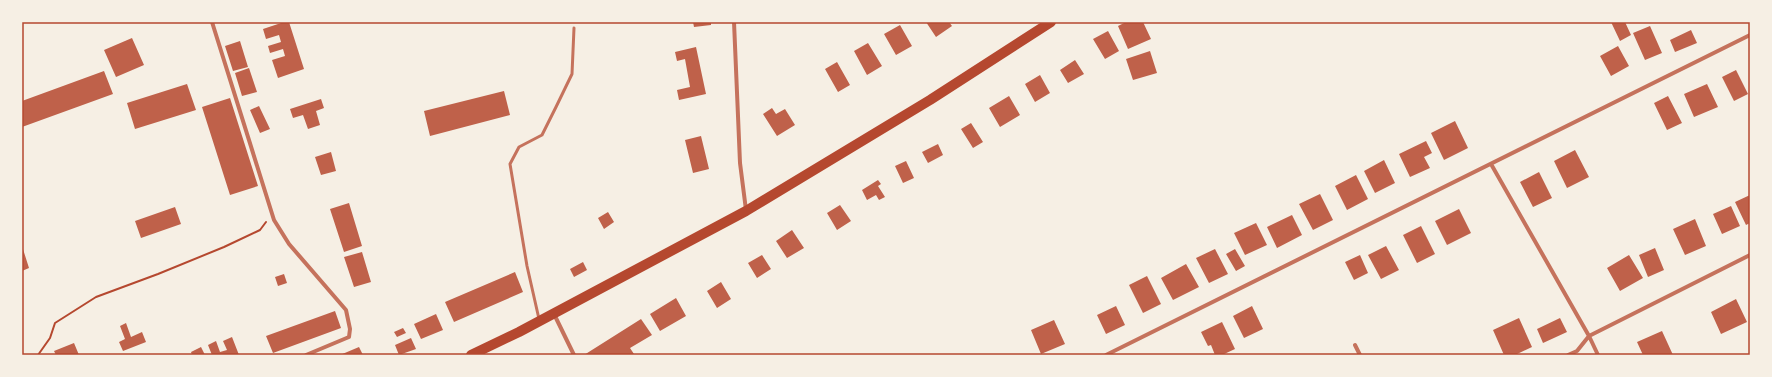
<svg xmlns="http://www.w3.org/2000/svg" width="1772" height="377" font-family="Lato,sans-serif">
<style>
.building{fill:#bf614a}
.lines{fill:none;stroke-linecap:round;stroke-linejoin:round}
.path{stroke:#b5482f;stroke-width:2}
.service{stroke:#c5725c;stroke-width:3}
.minor{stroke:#c5725c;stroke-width:4}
.primary{stroke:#b5482f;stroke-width:10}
.neatline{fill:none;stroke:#b5482f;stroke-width:1.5}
</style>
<rect width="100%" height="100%" fill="#f6efe4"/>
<path class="building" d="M284,22H289L304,69L278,78L272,60L285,56L283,49L270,53L268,46L281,42L279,35L266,39L263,29Z
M693,22H711V25L694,27Z
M926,22H949L952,26L936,37Z
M1126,22H1143L1151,39L1128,49L1118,26Z
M1611,22H1625L1631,35L1620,41Z
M900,25L912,46L896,55L884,34Z
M1650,26L1662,53L1645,60L1633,33Z
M1691,30L1697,43L1675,52L1670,40Z
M1108,31L1119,51L1105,59L1093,39Z
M132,38L144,65L116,77L104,50Z
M240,41L248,67L233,71L225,46Z
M868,43L882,66L867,75L854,51Z
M1618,46L1629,66L1611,76L1600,56Z
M696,47L706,94L679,100L677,90L690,87L685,59L677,61L675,52Z
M1150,51L1157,73L1133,80L1126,59Z
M1075,60L1084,74L1068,83L1060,70Z
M837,62L850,85L838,92L825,69Z
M249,68L257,92L242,96L235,73Z
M1736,70L1748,94L1734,101L1722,77Z
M104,71L113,94L22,127V101Z
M1040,75L1050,93L1035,102L1025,84Z
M187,84L196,110L135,129L127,103Z
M1707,84L1718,107L1694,117L1684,94Z
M504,91L510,115L430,136L424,111Z
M1009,96L1020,115L1000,127L989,108Z
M1668,96L1682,123L1667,130L1654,103Z
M230,98L258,186L230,195L202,107Z
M321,99L324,108L316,111L320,125L308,129L303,115L293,118L290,109Z
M259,106L270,129L260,133L250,110Z
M772,108L776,114L785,109L795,125L777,136L763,114Z
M1455,121L1468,148L1444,160L1431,133Z
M971,123L983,142L973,148L961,129Z
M701,136L709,169L693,173L685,140Z
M1426,141L1432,153L1424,157L1430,168L1410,177L1399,154Z
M938,144L943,155L928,163L922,152Z
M1575,150L1589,177L1567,188L1554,161Z
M331,152L336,171L321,175L315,157Z
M1384,160L1395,183L1375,193L1364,171Z
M906,161L914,178L903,183L895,166Z
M1539,172L1552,198L1533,207L1520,182Z
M1356,175L1368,199L1347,210L1335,186Z
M878,180L881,184L878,186L885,197L879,200L876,195L867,200L862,190Z
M1320,194L1333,220L1313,230L1299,204Z
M1750,195V223L1746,225L1735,202Z
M349,203L362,246L344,252L330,209Z
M840,205L851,221L837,230L827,213Z
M1731,206L1740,226L1722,234L1713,214Z
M175,207L181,224L141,238L135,221Z
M1459,209L1471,233L1447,245L1435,221Z
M608,212L614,222L604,229L598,218Z
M1292,215L1302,235L1277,248L1267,227Z
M1695,219L1706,246L1685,255L1673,229Z
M1256,223L1267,245L1245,255L1234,233Z
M1421,226L1435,254L1417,263L1403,235Z
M792,230L804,248L787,258L776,241Z
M22,246L29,268L22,271Z
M1386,246L1399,270L1381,279L1368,255Z
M1655,248L1664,270L1648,277L1639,255Z
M1215,249L1228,274L1209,283L1196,258Z
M1235,249L1245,266L1236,271L1226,254Z
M362,252L371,282L354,287L344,257Z
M762,255L771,269L757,278L748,263Z
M1360,255L1368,273L1354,280L1345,262Z
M1629,255L1643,278L1620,291L1607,268Z
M583,262L587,270L574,277L570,269Z
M1186,264L1199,287L1173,300L1161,278Z
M515,272L523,292L454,322L445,302Z
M284,274L287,283L278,286L275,277Z
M1147,276L1161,304L1143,313L1129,285Z
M721,282L731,299L717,308L707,291Z
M676,298L686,316L660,331L650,314Z
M1736,299L1747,322L1721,334L1711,312Z
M1116,306L1125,325L1106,334L1097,315Z
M1252,306L1263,329L1244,338L1233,316Z
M335,311L341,328L273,353L266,336Z
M436,314L443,330L421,339L414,324Z
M1519,318L1532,347L1515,355H1504L1493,330Z
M1560,318L1567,332L1543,343L1537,329Z
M641,319L652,335L630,348L634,354L632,355H584Z
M1054,320L1065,344L1041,354L1031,330Z
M1222,322L1235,349L1222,355H1215L1211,345L1208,346L1201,332Z
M126,323L131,337L142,332L146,342L123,351L119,342L125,339L120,326Z
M403,328L406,333L397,337L394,332Z
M1662,331L1673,355H1643L1637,342Z
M232,337L239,355H212L208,345L216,341L220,352L227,350L223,341Z
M411,338L416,349L399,355L395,345Z
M74,343L79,355H56L54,351Z
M201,347L205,355H192L191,352Z
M359,347L363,355H340Z"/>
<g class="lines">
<path class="path" d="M38,355L50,338L55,323L96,297L158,274L224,247L260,230L266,222"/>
<path class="service" d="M539,319L527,266L510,164L519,147L542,135L556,107L572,74L574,28"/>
<path class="minor" d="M212,22L274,220L289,244L346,310L350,329L349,337L306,355
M734,22L740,163L746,210
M1491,164L1589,336L1598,355
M554,314L574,355
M1355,345L1360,355
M1106,355L1750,35
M1568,355L1577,351L1589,336L1750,255"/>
<path class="primary" d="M471,355L519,332L746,211L930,100L1051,22"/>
</g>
<rect width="1772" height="377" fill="none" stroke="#f6efe4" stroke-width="46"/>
<rect x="23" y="23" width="1726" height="331" class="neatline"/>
</svg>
